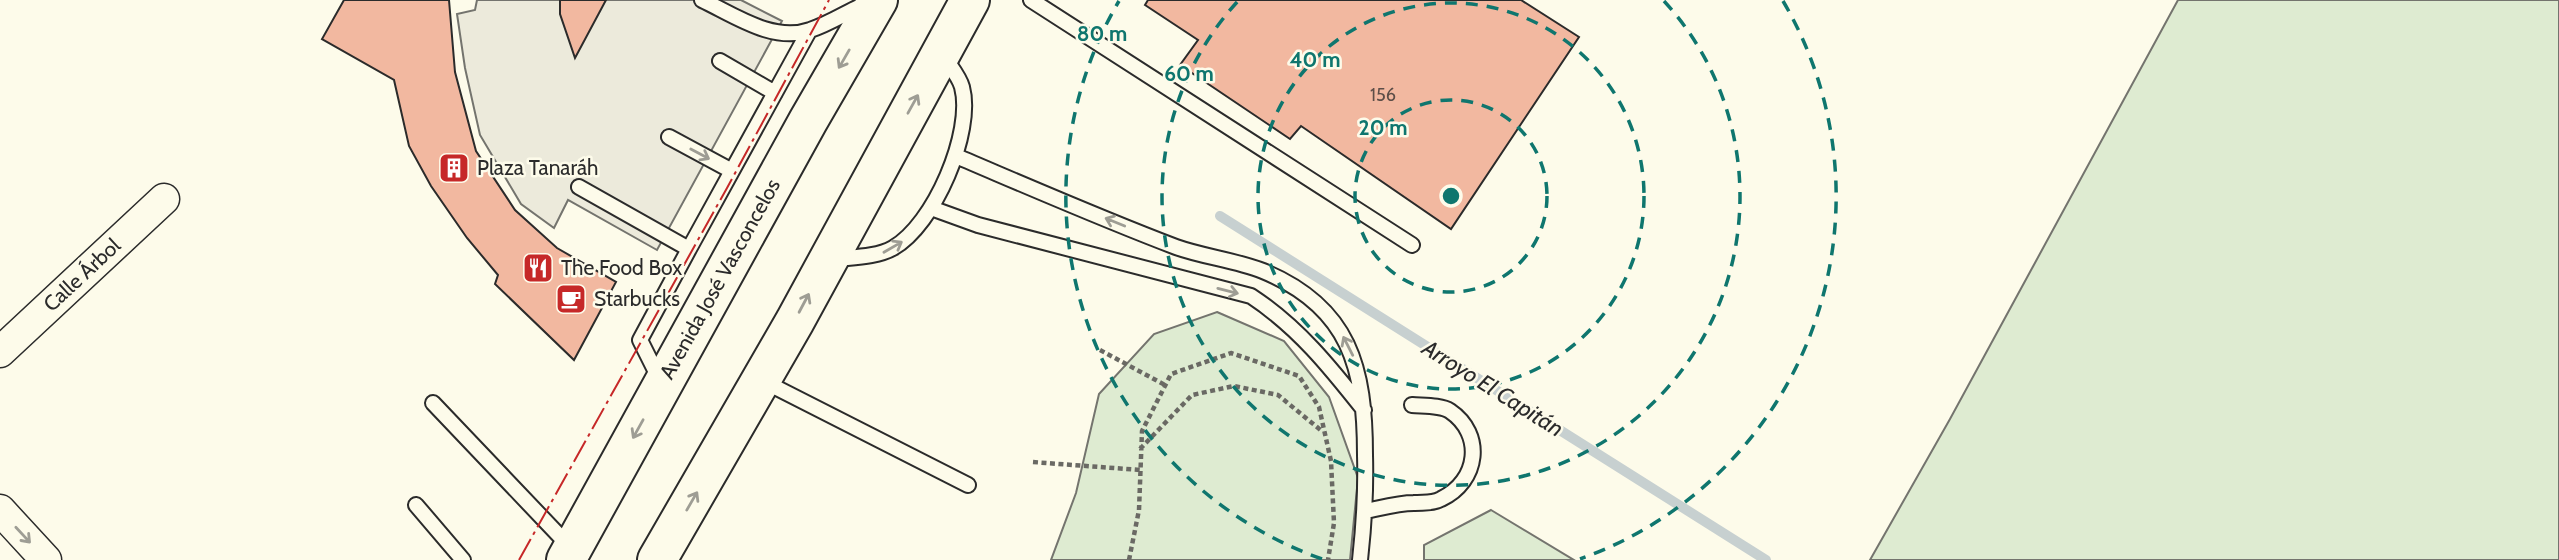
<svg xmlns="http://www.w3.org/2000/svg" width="2559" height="560" font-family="Cabin,sans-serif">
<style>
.green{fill:#deebd1;stroke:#74746e;stroke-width:2}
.parking{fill:#eceadb;stroke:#74746e;stroke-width:2}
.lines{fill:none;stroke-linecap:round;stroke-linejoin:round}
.stream{stroke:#c7d0d0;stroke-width:10}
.building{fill:#f2b8a0;stroke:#2b2b2b;stroke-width:2}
.service-casing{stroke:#2b2b2b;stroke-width:18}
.minor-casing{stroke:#2b2b2b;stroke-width:33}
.secondary-casing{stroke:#2b2b2b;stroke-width:42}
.path{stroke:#6a6964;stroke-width:4.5;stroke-dasharray:5 3.5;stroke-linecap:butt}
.service{stroke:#fdfbea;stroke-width:14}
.minor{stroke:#fdfbea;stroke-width:30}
.secondary{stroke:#fdfbea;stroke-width:38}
.power{stroke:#c62828;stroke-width:2;stroke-dasharray:24 5 3.5 5;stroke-linecap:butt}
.oneway{stroke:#9e9d94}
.ring{fill:none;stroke:#0f766e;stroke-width:3.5;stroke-dasharray:12 9}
.labels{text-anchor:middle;stroke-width:5;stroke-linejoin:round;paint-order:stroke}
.number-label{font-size:18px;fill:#5d4e48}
.poi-label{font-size:21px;fill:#2b2b2b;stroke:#fdfbea;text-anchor:start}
.street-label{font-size:21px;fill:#2b2b2b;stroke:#fdfbea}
.water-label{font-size:23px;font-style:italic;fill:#2b2b2b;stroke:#fdfbea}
.centre{fill:#0f766e;stroke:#fdfbea;stroke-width:3.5}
.ring-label{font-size:21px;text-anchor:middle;font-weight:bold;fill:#0f766e;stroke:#fdfbea;stroke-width:5;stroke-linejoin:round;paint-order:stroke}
</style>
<rect width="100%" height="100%" fill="#fdfbea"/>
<path class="green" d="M2178,0H2559V560H1870L1950,419Z
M1217,312L1284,341L1329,397L1358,478L1350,560H1051L1076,493L1099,394L1154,334Z
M1491,510L1574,560H1424V545Z"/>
<path class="parking" d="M477,0H741L782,21L657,250L568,200L554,228L521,204L480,135L465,68L457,14L475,10Z"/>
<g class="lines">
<path class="stream" d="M1220,216L1766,560"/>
</g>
<path class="building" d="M344,0H449L455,72L476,151L515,210L557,248L616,282L574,360L495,284L498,275L467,238L431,186L409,146L394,80L322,39Z
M560,0H606L575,58L560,14Z
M1148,0H1521L1579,37L1451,229L1301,126L1290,139L1180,65L1198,40L1145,5Z"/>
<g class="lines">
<g class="service-casing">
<path id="service" d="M702,0C734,15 773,43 810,30C829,24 847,12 865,4
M1031,0L1412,245
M720,61L775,93
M669,137L732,171
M956,156C1029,187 1102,219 1176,247C1204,257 1235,260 1263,271C1350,307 1365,368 1365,455C1366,490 1364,524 1360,560
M579,187L689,249L640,340L660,380
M931,208L978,225L1251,296C1298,327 1330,367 1364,410
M689,249L809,31
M836,259C854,257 877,257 893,248C934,225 974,132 962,87C959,76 949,65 943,55
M763,381L968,485
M433,403L571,548
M416,505L463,560
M1366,511C1381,508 1398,503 1414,503C1424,502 1432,504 1441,499C1479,481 1484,434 1450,411C1441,405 1423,406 1412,405"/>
</g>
<g class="minor-casing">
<path id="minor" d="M0,352L164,199
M0,510L46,560"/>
</g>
<g class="secondary-casing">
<path id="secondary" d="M566,560L808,121L878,0
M657,560L795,321L970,0"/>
</g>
<path class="path" d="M1100,350L1165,385
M1140,449L1192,395L1234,386L1278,395L1323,432
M1033,462L1140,470
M1129,560L1139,510L1142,431L1171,374L1231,353L1299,376L1319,407L1331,461L1334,523L1328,560"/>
<use href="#service" class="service"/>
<use href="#minor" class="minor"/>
<use href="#secondary" class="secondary"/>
<path class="power" d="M519,560L727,188L829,0"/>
</g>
<defs><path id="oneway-shaft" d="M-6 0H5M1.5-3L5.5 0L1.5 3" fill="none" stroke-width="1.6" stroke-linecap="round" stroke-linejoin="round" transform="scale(1.75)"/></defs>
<g class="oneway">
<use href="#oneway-shaft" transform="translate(844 59) rotate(120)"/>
<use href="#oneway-shaft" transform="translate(913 104) rotate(-61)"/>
<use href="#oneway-shaft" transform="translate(700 154) rotate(28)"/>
<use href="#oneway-shaft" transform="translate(1115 222) rotate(-158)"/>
<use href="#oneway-shaft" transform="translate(893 247) rotate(-30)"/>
<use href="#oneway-shaft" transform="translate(1228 291) rotate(14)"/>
<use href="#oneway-shaft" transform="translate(804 303) rotate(-62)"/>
<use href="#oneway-shaft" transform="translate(1348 346) rotate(-117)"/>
<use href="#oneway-shaft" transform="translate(638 429) rotate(119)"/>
<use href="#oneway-shaft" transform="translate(692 501) rotate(-60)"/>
<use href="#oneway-shaft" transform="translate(23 535) rotate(47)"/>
</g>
<g class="ring">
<circle cx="1451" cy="196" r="96"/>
<circle cx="1451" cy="196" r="193"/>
<path d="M1664 1A289 289 0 1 1 1238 1"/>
<path d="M1322 559A385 385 0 0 1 1119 1M1783 1A385 385 0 0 1 1580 559"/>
</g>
<defs>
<g id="building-square" transform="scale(1.575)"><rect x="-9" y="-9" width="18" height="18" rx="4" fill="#c62828" stroke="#fdfbea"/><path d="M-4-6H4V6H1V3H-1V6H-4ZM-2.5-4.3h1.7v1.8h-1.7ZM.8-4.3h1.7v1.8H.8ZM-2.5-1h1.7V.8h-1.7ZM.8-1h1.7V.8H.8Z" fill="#fff"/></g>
<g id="restaurant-square" transform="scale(1.575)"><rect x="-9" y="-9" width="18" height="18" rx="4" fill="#c62828" stroke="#fdfbea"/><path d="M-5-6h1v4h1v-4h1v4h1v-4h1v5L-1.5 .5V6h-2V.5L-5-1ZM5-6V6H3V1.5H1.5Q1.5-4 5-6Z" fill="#fff"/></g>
<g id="cafe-square" transform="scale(1.575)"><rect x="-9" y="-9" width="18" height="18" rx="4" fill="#c62828" stroke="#fdfbea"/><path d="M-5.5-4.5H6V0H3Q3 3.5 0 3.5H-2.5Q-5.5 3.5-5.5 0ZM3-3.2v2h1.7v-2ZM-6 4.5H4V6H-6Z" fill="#fff"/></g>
</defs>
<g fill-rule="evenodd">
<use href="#building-square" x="454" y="168"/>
<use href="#restaurant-square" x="538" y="268"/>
<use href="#cafe-square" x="571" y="299"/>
</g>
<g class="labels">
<g class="number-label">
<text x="1383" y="101">156</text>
</g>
<g class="poi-label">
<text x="477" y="175">Plaza Tanaráh</text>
<text x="561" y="275">The Food Box</text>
<text x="594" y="306">Starbucks</text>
</g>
<g class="street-label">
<text transform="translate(82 275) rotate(-43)" y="7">Calle Árbol</text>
<text transform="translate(720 279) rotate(-61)" y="7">Avenida José Vasconcelos</text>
</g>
<g class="water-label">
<text transform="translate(1493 388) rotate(32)" y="8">Arroyo El Capitán</text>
</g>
</g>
<circle cx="1451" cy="196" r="10" class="centre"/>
<g class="ring-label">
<text x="1102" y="41">80 m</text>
<text x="1315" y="67">40 m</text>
<text x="1189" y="81">60 m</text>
<text x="1383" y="135">20 m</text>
</g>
</svg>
